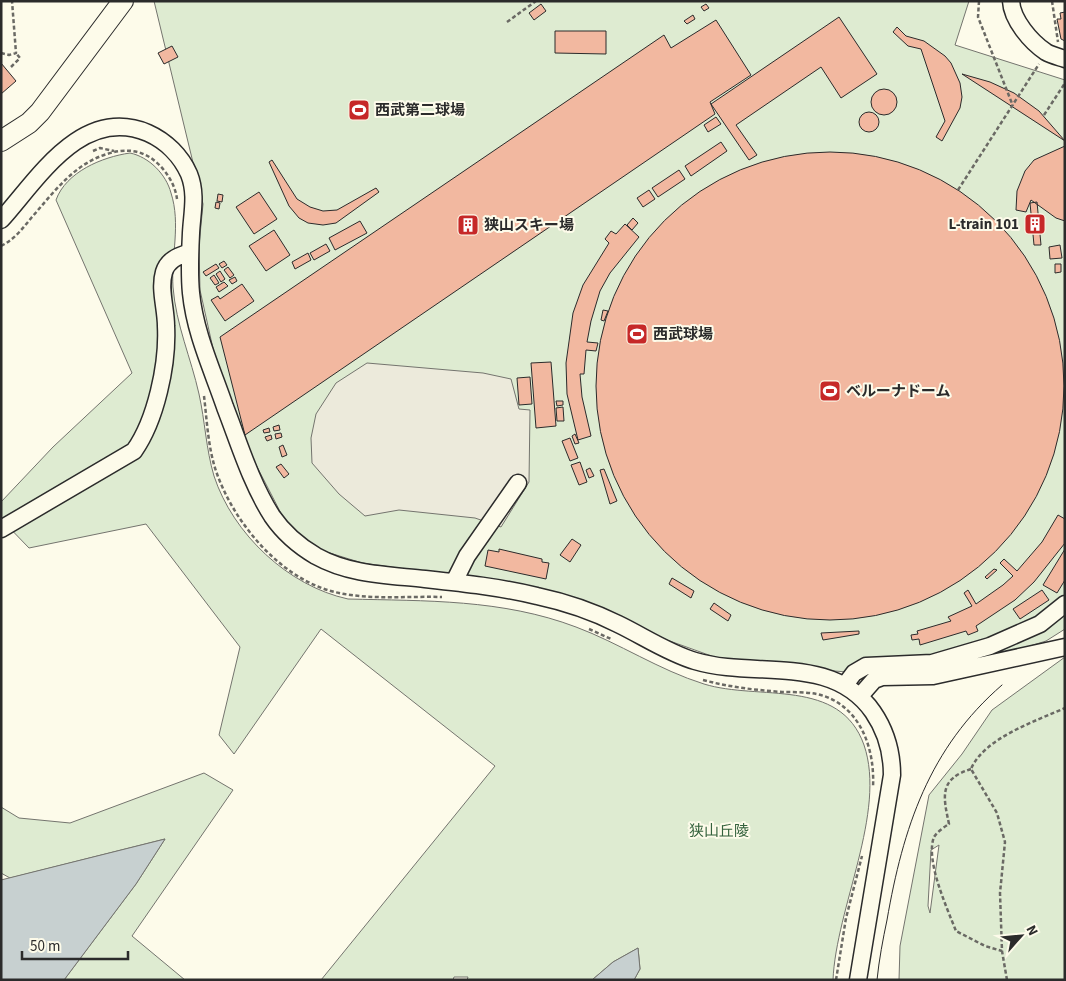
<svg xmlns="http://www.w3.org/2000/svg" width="1066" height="981" font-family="'Source Sans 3','Noto Sans JP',sans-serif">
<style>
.green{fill:#deebd1;stroke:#74746e;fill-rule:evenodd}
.parking{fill:#eceadb;stroke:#74746e}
.water{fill:#c7d0d0;stroke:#74746e}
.building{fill:#f2b8a0;stroke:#2b2b2b}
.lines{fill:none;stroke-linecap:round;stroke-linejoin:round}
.minor-casing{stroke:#2b2b2b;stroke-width:19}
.major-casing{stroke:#2b2b2b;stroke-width:22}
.path{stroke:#6a6964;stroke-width:2.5;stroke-dasharray:4 2.5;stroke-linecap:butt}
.minor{stroke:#fdfbea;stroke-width:16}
.major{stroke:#fdfbea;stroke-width:20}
.tram{stroke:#2b2b2b;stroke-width:1}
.labels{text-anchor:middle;stroke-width:4;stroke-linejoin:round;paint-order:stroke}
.poi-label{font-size:15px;font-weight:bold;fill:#2b2b2b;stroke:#fdfbea;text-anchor:start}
.park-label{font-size:15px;fill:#34623c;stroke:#fdfbea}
</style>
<rect width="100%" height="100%" fill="#fdfbea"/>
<path class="green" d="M154,1H969L955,45L1065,80V629L1046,641L976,663L873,674L731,663L667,640L606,611L478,579L362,563L317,549L285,521L253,459L216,362L200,290L199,246L203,204Z
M130,153C149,157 166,174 171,193C181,224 171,256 173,287C176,325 191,358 199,394C205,421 206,449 214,476C233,534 288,586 348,599C426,601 502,599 576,627C619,643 659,670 704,684C759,701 840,677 864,745C887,812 836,908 833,980H634L640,969L638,948L613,962L592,980H467L468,977H454L453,980H321L495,766L321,629L234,754L219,735L240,647L146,524L29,548L1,519V502L53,447L132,373L56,200C66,172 102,157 130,153Z
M1065,657V980H899L900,946L929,795L962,754L992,710ZM939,845L930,913L928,906L931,850Z
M204,773L233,790L132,936L185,980H64L136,884L165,839L10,878L1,873V807L19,818L70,823Z"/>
<path class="parking" d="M367,363L483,373L511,379L519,409L530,410L529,482L501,527L475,518L399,510L365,516L339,494L312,463L311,438L316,414L336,383Z"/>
<path class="water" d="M165,839L136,884L64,980H1V880Z
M638,948L640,969L634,980H592L613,962Z"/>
<path class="building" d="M541,4L546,11L534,20L529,13Z
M706,4L709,8L704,11L701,7Z
M1065,12V41L1061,39L1057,19H1061L1060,13Z
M693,15L695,19L687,24L684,21Z
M839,17L877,74L841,98L821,67L736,125L757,155L749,160L711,104Z
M716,20L751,75L710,102L715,114L245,435L220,337L664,35L671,48Z
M897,27L906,36L924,41L945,56L951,63L960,83L962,97L960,108L942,141L936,137L945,121L921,49L908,46L893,32Z
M555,31H606V54L555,53Z
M172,46L178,57L164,64L158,53Z
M1,63L16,81L1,94Z
M962,74L990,82L1014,93L1039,111L1065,141Z
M871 102a13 13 0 1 1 26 0a13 13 0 1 1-26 0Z
M859 122a10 10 0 1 1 20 0a10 10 0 1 1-20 0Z
M716,117L721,124L708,132L704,125Z
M721,142L727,151L691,176L685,166Z
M1065,146V221L1056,218L1031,200L1026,212L1016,210L1017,191L1025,171L1034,160Z
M596 386a234 234 0 1 1 468 0a234 234 0 1 1-468 0Z
M272,160L297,199L310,207L323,211L337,210L376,188L379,192L336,223L323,225L308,223L299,218L289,206L269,162Z
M679,170L685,179L658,197L652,188Z
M649,190L655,199L643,207L637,198Z
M259,192L277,219L254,234L236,207Z
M218,194L223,195L222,202L217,201Z
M216,202L220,203L219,209L215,208Z
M1037,202L1041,245H1034L1030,203Z
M633,218L638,223L632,230L627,225Z
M360,221L367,233L335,250L329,238Z
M625,224L639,237L610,273L600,291L591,321L587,342L598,343L596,351L586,350L584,374H580L582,397L591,436L578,440L567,394L566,363L573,313L583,285L609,243L605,239L611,231L616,234Z
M274,230L290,255L266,271L249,246Z
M326,244L330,251L314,260L310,253Z
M1060,245L1062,258L1050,259L1049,247Z
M308,253L311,260L295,269L292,262Z
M224,261L227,265L222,268L219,264Z
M216,264L219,268L206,276L203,272Z
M1055,264H1061V272L1055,273Z
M228,267L234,275L230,278L224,270Z
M220,271L225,279L221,282L216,274Z
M214,275L219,283L215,285L210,278Z
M235,277L237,281L232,284L229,280Z
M224,282L228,286L219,292L216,287Z
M242,284L254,301L225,321L211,300L218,296L220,299Z
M603,310L608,311L604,321L601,320Z
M551,362L556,426L536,428L531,363Z
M530,377L532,404L519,405L517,378Z
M556,401H563V405L557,406Z
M563,407L564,421H557L556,408Z
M279,425L280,430L274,431L273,427Z
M269,428L270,432L264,433L263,430Z
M281,433L282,437L276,439L275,434Z
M575,434L579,443L575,444L572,436Z
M271,435L272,439L267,441L265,437Z
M570,438L578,458L570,461L562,441Z
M283,445L287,455L282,457L279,447Z
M580,462L587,482L579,485L571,465Z
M281,464L289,474L284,478L276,467Z
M590,468L594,476L589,478L586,470Z
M604,469L617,501L610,504L600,470Z
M1058,515L1065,519V543L1034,582L1015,600L976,626L978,631L968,635L966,631L920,645L919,639L912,640L911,635L918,634L917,631L951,621L948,617L972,606L964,593L968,590L976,604L1003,585L1013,576L1000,563L1004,559L1017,571L1042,542Z
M572,539L581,545L570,562L560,555Z
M499,549L542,559V562L549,563L546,579L485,566L488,550L499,552Z
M1065,549V580L1057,593L1043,585Z
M994,569L997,570L987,579L985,577Z
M672,578L694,591L691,598L669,584Z
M1042,590L1049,600L1020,619L1013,609Z
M714,603L731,615L728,621L710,609Z
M859,631V634L823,640L821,633Z"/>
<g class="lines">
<g class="minor-casing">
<path id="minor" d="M1011,1C1012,20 1031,42 1046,52C1051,55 1059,57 1065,59
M1,220C38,179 82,105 148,133C166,141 181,156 189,174C197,194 192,213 191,233C190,253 189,273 191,293C195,333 212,369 225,407C239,443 251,483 272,516C283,532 299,546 316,556C350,575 388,575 425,579C462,583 500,587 537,596C565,602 592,611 618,624C643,636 668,653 695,661C755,679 832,653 873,712C886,731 892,752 892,775L858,980
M1,529L134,451C156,420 168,364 166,326C166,308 159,289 164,272C168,259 179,256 190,252
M454,582L467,556L518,483
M845,685L854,673L866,666L932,663L990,646L1040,624L1065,604
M860,696L874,680L882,677L933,676L1065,647"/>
</g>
<g class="major-casing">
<path id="major" d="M1,141L29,123L40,112L123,1"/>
</g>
<path class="path" d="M979,1L978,17L1013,106
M1052,1L1058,42
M507,22L536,1
M1,53L9,55L16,53L12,1
M11,67L20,58L16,53
M1044,115L1065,83
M93,151L100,148L114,151
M958,190L1039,64
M1,246C15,239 23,228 32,217C54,192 74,164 107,154C123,149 137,149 151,158C164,167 175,183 177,199
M204,396C207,421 208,447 216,471C234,524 283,582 339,593C372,600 409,596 442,597
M589,629L611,639
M703,680C729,687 755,690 782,692C793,692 806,692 817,694C860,704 875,748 873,787
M971,769C939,779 943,796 949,824C944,827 937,832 934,837C925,860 947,908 956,931L985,946L1002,951
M836,980L846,918L862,856
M1007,980L1002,951L1000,893L1005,842L997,813L971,769C984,738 1036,721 1065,708"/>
<use href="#minor" class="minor"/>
<use href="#major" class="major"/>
<path class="tram" d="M877,980C879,960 883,939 887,920C903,828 929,748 1002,685"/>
</g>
<defs>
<g id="stadium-square" transform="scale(1.125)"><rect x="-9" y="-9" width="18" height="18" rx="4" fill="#c62828" stroke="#fdfbea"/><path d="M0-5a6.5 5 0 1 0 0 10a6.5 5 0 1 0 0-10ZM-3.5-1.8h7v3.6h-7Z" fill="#fff"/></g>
<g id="building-square" transform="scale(1.125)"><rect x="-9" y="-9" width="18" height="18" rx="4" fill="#c62828" stroke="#fdfbea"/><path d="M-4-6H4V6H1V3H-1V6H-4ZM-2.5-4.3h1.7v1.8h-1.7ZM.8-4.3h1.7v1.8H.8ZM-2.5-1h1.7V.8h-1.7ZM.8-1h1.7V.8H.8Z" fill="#fff"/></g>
</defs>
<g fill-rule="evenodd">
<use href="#stadium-square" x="359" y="110"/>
<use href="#building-square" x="1035" y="224"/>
<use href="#building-square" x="468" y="225"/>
<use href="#stadium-square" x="637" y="334"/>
<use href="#stadium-square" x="830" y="391"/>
</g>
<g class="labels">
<g class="poi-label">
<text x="375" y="115">西武第二球場</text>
<text x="1019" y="229" text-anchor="end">L-train 101</text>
<text x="484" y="230">狭山スキー場</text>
<text x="653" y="339">西武球場</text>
<text x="846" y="396">ベルーナドーム</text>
</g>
<g class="park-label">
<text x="719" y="836">狭山丘陵</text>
</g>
</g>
<rect width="1066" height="981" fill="none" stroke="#2b2b2b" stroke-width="5"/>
<g transform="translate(1021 936) rotate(63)" stroke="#fdfbea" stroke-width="4" paint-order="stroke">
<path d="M0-4L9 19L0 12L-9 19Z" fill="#2b2b2b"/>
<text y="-8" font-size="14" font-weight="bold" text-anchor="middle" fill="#2b2b2b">N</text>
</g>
<path d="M22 951v8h106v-8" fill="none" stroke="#2b2b2b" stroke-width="2.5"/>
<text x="30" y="951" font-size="15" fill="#2b2b2b" stroke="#fdfbea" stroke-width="4" paint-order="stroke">50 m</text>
</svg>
